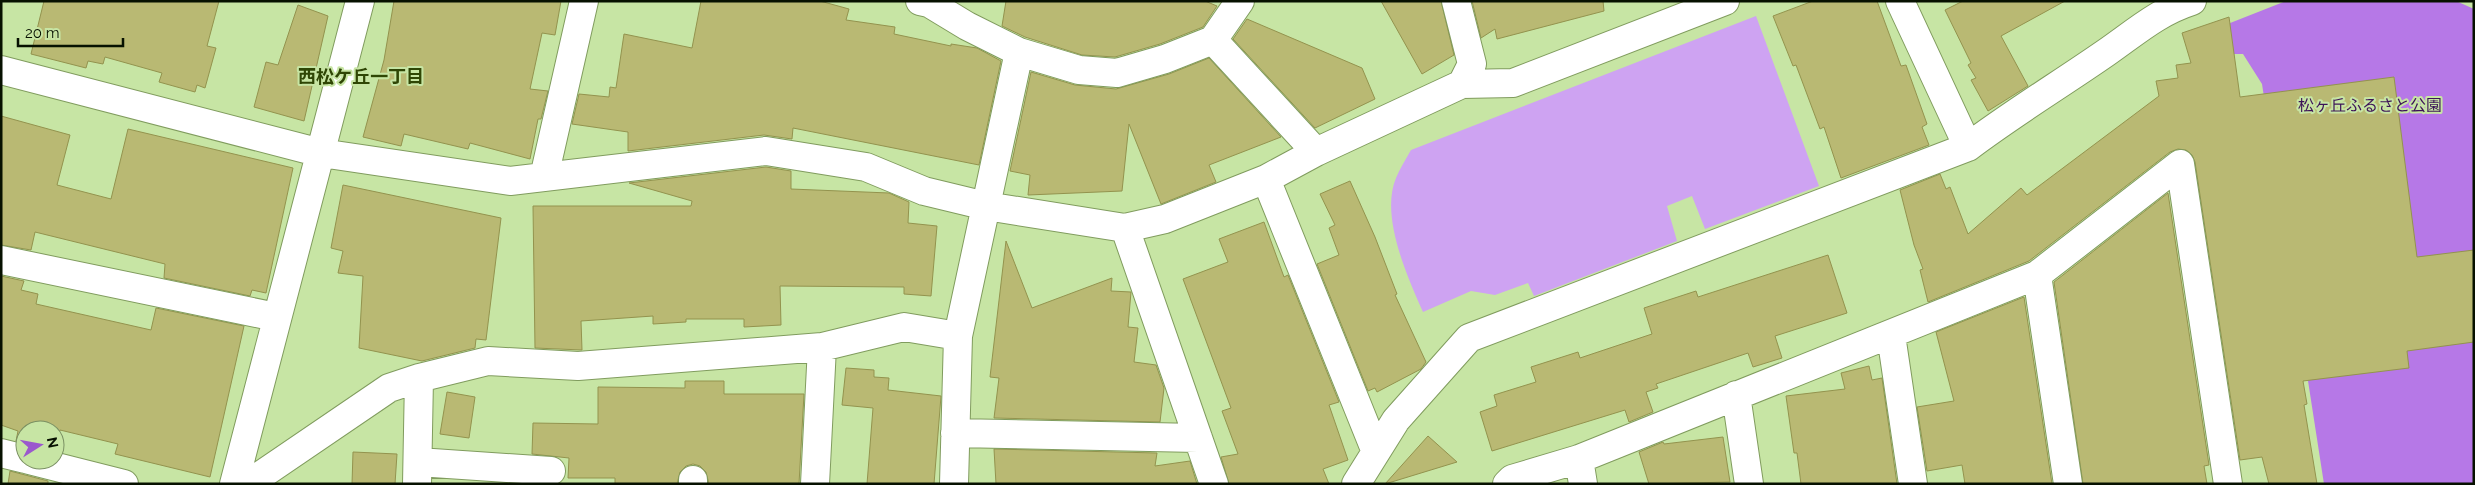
<svg xmlns="http://www.w3.org/2000/svg" width="2475" height="485" font-family="Raleway,'Noto Sans JP',sans-serif">
<style>
.green{fill:#cea3f2}
.forest{fill:#b678e7}
.building{fill:#b9b973;stroke:#93934e}
.lines{fill:none;stroke-linecap:round;stroke-linejoin:round}
.minor-casing{stroke:#809c5e;stroke-width:30}
.minor{stroke:#fff;stroke-width:28}
.labels{text-anchor:middle;stroke-width:4;stroke-linejoin:round;paint-order:stroke}
.park-label{font-size:16px;fill:#3c1257;stroke:#c7e5a4}
.neighbourhood-label{font-size:18px;font-weight:bold;fill:#2f4605;stroke:#c7e5a4}
</style>
<rect width="100%" height="100%" fill="#c7e5a4"/>
<path class="green" d="M1756,16L1819,186L1705,229L1692,196L1667,206L1677,241L1534,296L1528,283L1495,295L1471,291L1423,312C1407,276 1380,216 1396,178C1400,168 1406,159 1411,150Z"/>
<path class="forest" d="M2286,1H2456L2474,9V484H2324L2262,84L2243,54H2228L2220,27Z"/>
<path class="building" d="M44,1H219L207,46L216,48L205,88L197,85L195,92L159,82L162,73L105,57L103,64L88,61L86,68L31,54Z
M394,1H561L555,35L542,33L530,89L548,91L541,119H538L530,159L470,143L468,149L404,134L401,146L363,137L384,60Z
M701,1H820L849,9L846,20L895,27L894,34L951,46V44L977,48L1001,61L979,165L793,128L792,139L764,135L628,151V132L572,124L579,94L609,97L610,87L616,88L624,34L692,48Z
M1006,1H1205L1217,6L1203,27L1160,44L1115,57L1082,55L1025,37L1002,26Z
M1381,1H1441L1454,55L1422,74Z
M1472,1H1603L1604,11L1497,39L1495,29L1481,38Z
M1813,1H1877L1901,66L1906,65L1927,124L1922,127L1929,145L1841,178L1824,127L1820,129L1796,65L1793,66L1773,16Z
M1963,1H2065L2001,36L2028,86L1988,111L1971,80L1976,78L1968,65L1971,63L1945,10Z
M298,5L328,16L304,121L254,107L266,62L278,65Z
M2229,17L2240,97L2394,77L2417,257L2474,250V342L2407,351L2409,368L2303,381L2307,404L2304,405L2317,484H2269L2262,457L2240,460L2195,162L2192,155L2186,150L2178,149L2170,152L2029,261L1928,302L1920,270L1923,269L1914,245L1900,190L1940,174L1946,189L1950,187L1968,234L2021,188L2027,195L2159,96L2156,81L2178,78L2176,65L2191,63L2182,33Z
M1247,19L1362,68L1375,99L1315,128L1233,39Z
M1209,58L1281,137L1209,165L1216,182L1161,204L1129,124L1122,191L1028,195L1030,175L1010,171L1031,72L1075,85L1116,89L1169,74Z
M1,116L70,135L57,185L111,199L128,129L293,168L266,293L252,290L250,296L164,278L165,264L35,232L31,250L1,245Z
M766,167L791,171V189L889,193L909,202L908,223L937,226L931,296L904,294V287L780,286L781,325L744,327V319H686V322L653,324V316L581,321L582,350L535,348L533,206H691L692,201L629,183Z
M1350,181L1375,237L1397,294L1395,295L1426,362L1421,369L1377,392L1375,388L1368,391L1317,264L1339,255L1329,228L1335,225L1320,194Z
M343,185L501,218L486,340L476,339L475,348L422,361L359,348L363,276L338,273L343,251L331,248Z
M2168,193L2209,465L2204,466L2207,484H2083L2054,282Z
M1264,222L1284,277L1288,275L1339,402L1329,405L1348,460L1323,469L1329,484H1229L1221,457L1238,454L1222,411L1231,408L1183,279L1228,262L1219,239Z
M1006,241L1032,308L1112,278L1111,291L1131,292L1128,327L1138,328L1134,362L1156,365L1164,388L1160,422L994,418L999,378L990,377Z
M1828,255L1847,313L1775,336L1782,358L1753,367L1748,353L1656,384L1658,388L1646,392L1653,412L1629,422L1625,410L1492,451L1480,412L1497,406L1494,395L1536,382L1531,367L1578,352L1580,358L1652,334L1644,308L1696,291L1698,297Z
M1,276L24,281L21,290L38,294L36,304L151,330L156,308L244,326L210,477L115,454L118,444L60,430L55,446V430H25V443L16,441L18,431L1,425Z
M2024,297L2052,484H1965L1962,465L1927,471L1917,407L1954,401L1936,332Z
M1869,366L1872,380L1882,378L1897,484H1801L1797,453H1794L1786,396L1845,389L1841,373Z
M846,368L874,370V377L889,378L888,390L941,396L934,484H867L873,408L842,405Z
M685,381H724V394H804L799,484H709L706,472L700,466L693,464L686,466L680,472L677,484H615V478H568L569,458L532,454L533,423L598,424V387L685,388Z
M447,392L475,397L469,438L440,434Z
M1428,436L1457,462L1385,484Z
M1723,437L1730,482L1649,484L1639,452L1663,442L1664,444Z
M994,449L1157,453L1155,466L1190,461L1197,484H996Z
M353,452L397,454L395,484H352Z
M10,471L48,481V484H8Z"/>
<g class="lines">
<g class="minor-casing">
<path id="minor" d="M920,1L929,3L967,26L1019,52L1079,70L1117,73L1165,59L1213,40L1240,1
M1900,1L1968,147
M1213,40L1316,152
M1,70L321,153L510,181L766,151L866,167L924,191L986,206L1125,228L1165,219L1266,179L1316,152L1462,84L1472,64L1456,1
M1462,84L1513,83L1725,1
M544,177L584,1
M1266,179L1376,452
M1125,228L1214,484
M1,260L276,317
M2037,275L2068,484
M1891,335L1913,484
M1736,395L1749,484
M955,433L1198,438
M1,453L25,459
M1579,459L1583,484
M29,460L124,484
M418,462L551,471
M234,484L360,1
M248,484L389,388L419,378L488,361L578,366L822,347L904,327L958,336
M417,484L419,378
M693,484V480
M815,484L822,347
M954,484L958,336L1019,52
M1356,484L1396,420L1469,338L1968,147C2013,113 2061,84 2107,52C2137,31 2158,12 2192,1
M1507,484L1512,479L1579,459L2037,275L2180,164L2228,484"/>
</g>
<use href="#minor" class="minor"/>
</g>
<g class="labels">
<g class="park-label">
<text x="2370" y="111">松ヶ丘ふるさと公園</text>
</g>
<g class="neighbourhood-label">
<text x="361" y="83">西松ケ丘一丁目</text>
</g>
</g>
<rect width="2475" height="485" fill="none" stroke="#071100" stroke-width="5"/>
<g transform="translate(40 445) rotate(79)"><circle r="24" fill="#c7e5a4" stroke="#7a9062"/>
<path d="M0-4L9 19L0 12L-9 19Z" fill="#9b58cd"/>
<text y="-8" font-size="14" font-weight="bold" text-anchor="middle" fill="#071100">N</text>
</g>
<path d="M18 38v8h105v-8" fill="none" stroke="#071100" stroke-width="2.5"/>
<text x="25" y="38" font-size="15" fill="#071100" stroke="#c7e5a4" stroke-width="4" paint-order="stroke">20 m</text>
</svg>
